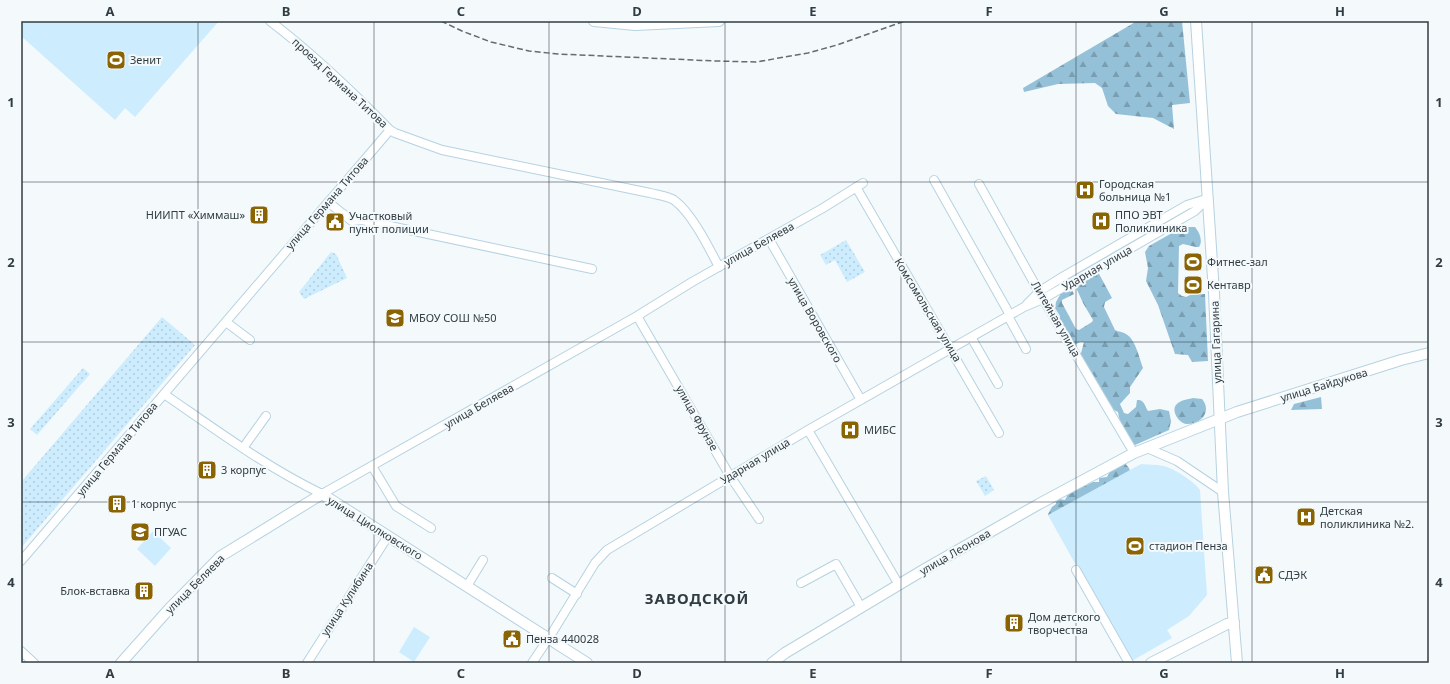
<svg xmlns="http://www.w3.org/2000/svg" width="1450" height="684" font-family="'Noto Sans',sans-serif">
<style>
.green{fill:url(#green-dots)}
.forest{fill:url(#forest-firs)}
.pitch{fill:#cdedfe}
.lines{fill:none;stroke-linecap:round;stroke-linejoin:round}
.minor-casing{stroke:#b6d2e1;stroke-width:10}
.major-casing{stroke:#b6d2e1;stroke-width:12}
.minor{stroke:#fff;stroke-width:8}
.major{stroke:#fff;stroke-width:10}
.rail{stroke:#626c71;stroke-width:1.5;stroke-dasharray:6 3;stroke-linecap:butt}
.grid{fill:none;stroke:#313d42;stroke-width:1;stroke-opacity:0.55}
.labels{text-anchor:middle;stroke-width:4;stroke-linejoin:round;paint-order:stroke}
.poi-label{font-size:11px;fill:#313d42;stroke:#f4f9fc;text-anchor:start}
.street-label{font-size:11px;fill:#313d42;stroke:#f4f9fc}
.district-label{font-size:15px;font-weight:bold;letter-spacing:1px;fill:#313d42;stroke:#f4f9fc}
.neatline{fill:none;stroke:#313d42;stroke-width:1.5}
.grid-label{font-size:13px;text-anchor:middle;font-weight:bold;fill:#313d42}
</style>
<defs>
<pattern id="green-dots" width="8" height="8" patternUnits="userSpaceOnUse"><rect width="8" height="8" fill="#cdedfe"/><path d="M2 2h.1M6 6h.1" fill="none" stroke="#b0ccdb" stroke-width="1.8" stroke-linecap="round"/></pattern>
<pattern id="forest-firs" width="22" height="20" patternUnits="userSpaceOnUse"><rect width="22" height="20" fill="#95c1d8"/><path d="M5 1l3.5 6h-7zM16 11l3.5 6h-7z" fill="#7a9eb1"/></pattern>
</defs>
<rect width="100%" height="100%" fill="#f4f9fc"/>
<path class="green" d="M1189,208H1192L1047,292L1048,289Z
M846,240L865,272L847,282L835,260L826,265L820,255Z
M331,252L336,254L347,278L304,299L299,292Z
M162,317L195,345L21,548V482Z
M83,368L90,374L37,435L30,429Z
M986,476L994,490L985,496L976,481Z"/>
<path class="forest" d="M1137,21H1182L1190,103L1172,105L1174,129L1153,118L1116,114L1108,106L1102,88L1095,83L1058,84L1024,92L1023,88Z
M1188,227H1195C1200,233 1203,241 1199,247H1196L1183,244L1179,246L1178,293L1182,296L1186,297L1190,295L1205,294L1208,361L1192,362L1188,355L1175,354L1158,305L1146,281L1148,268L1145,252L1149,246L1179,229Z
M1098,272L1112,298L1105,302L1104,307L1115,330C1118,332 1120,331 1124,333C1135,337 1139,357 1143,368L1130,387V393L1120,404L1124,413L1128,414L1136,407L1137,400C1144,399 1145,406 1148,411L1160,409L1169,411L1171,421L1169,430L1135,445H1133L1120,422L1118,412L1110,408L1080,357L1084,342H1080L1073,346L1059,322L1060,316L1055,308L1056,302L1060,295L1059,290L1065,287L1068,292L1072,290L1074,294L1062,300V303L1076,329L1079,330L1092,322L1093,320L1083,303L1074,283Z
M1321,397L1322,409L1291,410L1294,404Z
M1193,398L1202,399C1212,411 1202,424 1187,424C1179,424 1169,409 1178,403C1182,400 1189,399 1193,398Z
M1124,462L1129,468L1131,474L1107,619L1048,514L1052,507L1056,504V502L1059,499L1065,500L1068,494L1093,482H1099V478L1107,477L1110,471L1115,470Z"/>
<path class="pitch" d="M21,21H219L135,117L125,108L115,120L21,36Z
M1141,464C1148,465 1156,464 1163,466C1172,467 1195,482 1200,490L1207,595L1189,616L1167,630L1172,638L1130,662L1048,515Z
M153,531L171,548L155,566L137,549Z
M414,627L430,637L414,662L399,652Z"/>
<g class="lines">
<g class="minor-casing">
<path id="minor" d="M270,21C313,54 352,91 390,130L395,133L442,150L650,193C658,195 668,196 674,200C692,213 709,248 719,267
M934,180L1010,315
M979,184L1043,299L1134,453
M856,187C904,269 952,351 999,433
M328,202L352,221L362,220L592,269
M769,239L861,400
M1027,304L1040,291L1064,276L1187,205L1206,199
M637,316L730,476L759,519
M1008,316L1026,349
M226,322L250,340
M971,337L998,384
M164,394C215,429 266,467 322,494L637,316L692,282L823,208L863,183
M808,430L899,585
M243,448L266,416
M1147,448L1177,461L1223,492
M372,466L396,506L431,528
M21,561L390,130
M1076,570L1129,663
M552,578L577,594
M801,583L836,564L861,607
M467,586L483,560
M21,651L34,663
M307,663L388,536
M532,663L552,633L595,563L607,550L808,430L1024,307L1043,299L1195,211L1208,198"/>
</g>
<g class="major-casing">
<path id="major" d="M594,21L635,25L719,21
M1196,21L1214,293L1223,492L1237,663
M121,663L169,609L221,556L322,494L587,663
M772,663L785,653L925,569L1039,504L1134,453L1237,412L1401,360L1429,353
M1151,663L1227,624L1234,622"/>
</g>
<use href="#minor" class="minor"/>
<use href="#major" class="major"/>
<path class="rail" d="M441,21L462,31L491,42L529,51L558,54L716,61L756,62L808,53L837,45L905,21"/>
</g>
<path class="grid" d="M198,21V663M374,21V663M549,21V663M725,21V663M901,21V663M1076,21V663M1252,21V663M21,182H1429M21,342H1429M21,502H1429"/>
<defs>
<g id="stadium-square" transform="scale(1)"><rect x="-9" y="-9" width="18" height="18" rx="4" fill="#8a6302" stroke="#f4f9fc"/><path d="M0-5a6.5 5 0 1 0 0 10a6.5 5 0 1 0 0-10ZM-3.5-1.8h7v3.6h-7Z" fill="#fff"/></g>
<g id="hospital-square" transform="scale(1)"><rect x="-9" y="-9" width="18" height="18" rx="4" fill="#8a6302" stroke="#f4f9fc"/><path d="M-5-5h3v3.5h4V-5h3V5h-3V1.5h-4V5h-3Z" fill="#fff"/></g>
<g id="building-square" transform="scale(1)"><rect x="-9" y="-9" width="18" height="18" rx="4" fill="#8a6302" stroke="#f4f9fc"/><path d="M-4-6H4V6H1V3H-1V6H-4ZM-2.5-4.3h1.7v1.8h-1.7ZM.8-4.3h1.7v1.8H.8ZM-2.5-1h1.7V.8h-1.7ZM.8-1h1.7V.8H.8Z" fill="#fff"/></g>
<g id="civic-square" transform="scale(1)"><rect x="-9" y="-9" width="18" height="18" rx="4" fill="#8a6302" stroke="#f4f9fc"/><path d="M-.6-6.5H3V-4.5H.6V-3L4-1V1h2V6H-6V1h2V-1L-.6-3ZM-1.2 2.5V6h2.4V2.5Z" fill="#fff"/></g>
<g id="school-square" transform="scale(1)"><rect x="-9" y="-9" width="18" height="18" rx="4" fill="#8a6302" stroke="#f4f9fc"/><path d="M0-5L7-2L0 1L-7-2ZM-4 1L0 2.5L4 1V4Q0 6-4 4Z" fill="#fff"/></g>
<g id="university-square" transform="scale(1)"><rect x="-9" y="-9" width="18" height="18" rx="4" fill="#8a6302" stroke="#f4f9fc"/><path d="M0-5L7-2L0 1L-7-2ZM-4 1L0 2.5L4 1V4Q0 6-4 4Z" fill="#fff"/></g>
</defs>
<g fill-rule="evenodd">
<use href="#stadium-square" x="116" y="60"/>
<use href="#hospital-square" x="1085" y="190"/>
<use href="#building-square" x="259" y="215"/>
<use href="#hospital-square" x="1101" y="221"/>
<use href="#civic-square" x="335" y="222"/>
<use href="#stadium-square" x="1193" y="262"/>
<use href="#stadium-square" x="1193" y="285"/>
<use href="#school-square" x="395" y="318"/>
<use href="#hospital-square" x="850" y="430"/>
<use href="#building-square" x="207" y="470"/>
<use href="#building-square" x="117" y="504"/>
<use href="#hospital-square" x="1306" y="517"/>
<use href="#university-square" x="140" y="532"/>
<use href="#stadium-square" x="1135" y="546"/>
<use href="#civic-square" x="1264" y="575"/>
<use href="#building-square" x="144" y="591"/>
<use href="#building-square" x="1014" y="623"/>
<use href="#civic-square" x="512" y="639"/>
</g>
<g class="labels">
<g class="poi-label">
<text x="130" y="64">Зенит</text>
<text x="1099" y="188">Городская<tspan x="1099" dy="13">больница №1</tspan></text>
<text x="245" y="219" text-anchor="end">НИИПТ «Химмаш»</text>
<text x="1115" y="219">ППО ЭВТ<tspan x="1115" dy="13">Поликлиника</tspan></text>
<text x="349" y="220">Участковый<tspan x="349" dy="13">пункт полиции</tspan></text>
<text x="1207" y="266">Фитнес-зал</text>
<text x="1207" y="289">Кентавр</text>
<text x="409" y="322">МБОУ СОШ №50</text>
<text x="864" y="434">МИБС</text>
<text x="221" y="474">3 корпус</text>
<text x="131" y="508">1 корпус</text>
<text x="1320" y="515">Детская<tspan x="1320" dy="13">поликлиника №2.</tspan></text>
<text x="154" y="536">ПГУАС</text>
<text x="1149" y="550">стадион Пенза</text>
<text x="1278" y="579">СДЭК</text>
<text x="130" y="595" text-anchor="end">Блок-вставка</text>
<text x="1028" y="621">Дом детского<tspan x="1028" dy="13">творчества</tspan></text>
<text x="526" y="643">Пенза 440028</text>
</g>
<g class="street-label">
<text transform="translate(340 83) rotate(43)" y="4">проезд Германа Титова</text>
<text transform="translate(327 203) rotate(-49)" y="4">улица Германа Титова</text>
<text transform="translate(759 244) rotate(-29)" y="4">улица Беляева</text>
<text transform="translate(1097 268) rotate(-30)" y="4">Ударная улица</text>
<text transform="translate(928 310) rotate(59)" y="4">Комсомольская улица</text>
<text transform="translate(1056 319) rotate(60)" y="4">Литейная улица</text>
<text transform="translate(815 320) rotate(60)" y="4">улица Воровского</text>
<text transform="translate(1216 342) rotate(-92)" y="4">улица Гагарина</text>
<text transform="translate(1324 385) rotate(-17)" y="4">улица Байдукова</text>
<text transform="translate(479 406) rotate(-30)" y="4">улица Беляева</text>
<text transform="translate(697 418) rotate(60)" y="4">улица Фрунзе</text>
<text transform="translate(117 449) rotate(-50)" y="4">улица Германа Титова</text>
<text transform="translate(755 461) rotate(-31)" y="4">Ударная улица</text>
<text transform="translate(375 528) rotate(32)" y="4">улица Циолковского</text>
<text transform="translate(955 552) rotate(-30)" y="4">улица Леонова</text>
<text transform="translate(195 584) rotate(-45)" y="4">улица Беляева</text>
<text transform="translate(347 599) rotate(-57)" y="4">улица Кулибина</text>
</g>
<g class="district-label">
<text x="697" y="604">ЗАВОДСКОЙ</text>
</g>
</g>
<rect width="1450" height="684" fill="none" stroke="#f4f9fc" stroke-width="44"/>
<rect x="22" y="22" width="1406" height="640" class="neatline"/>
<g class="grid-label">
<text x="110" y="16">A</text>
<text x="286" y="16">B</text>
<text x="461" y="16">C</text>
<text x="637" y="16">D</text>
<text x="813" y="16">E</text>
<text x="989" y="16">F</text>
<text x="1164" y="16">G</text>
<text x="1340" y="16">H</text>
<text x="11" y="107">1</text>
<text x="1439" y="107">1</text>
<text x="11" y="267">2</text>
<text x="1439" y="267">2</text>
<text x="11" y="427">3</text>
<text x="1439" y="427">3</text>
<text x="11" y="587">4</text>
<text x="1439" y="587">4</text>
<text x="110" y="678">A</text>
<text x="286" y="678">B</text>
<text x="461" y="678">C</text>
<text x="637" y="678">D</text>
<text x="813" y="678">E</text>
<text x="989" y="678">F</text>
<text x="1164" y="678">G</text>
<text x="1340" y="678">H</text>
</g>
</svg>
